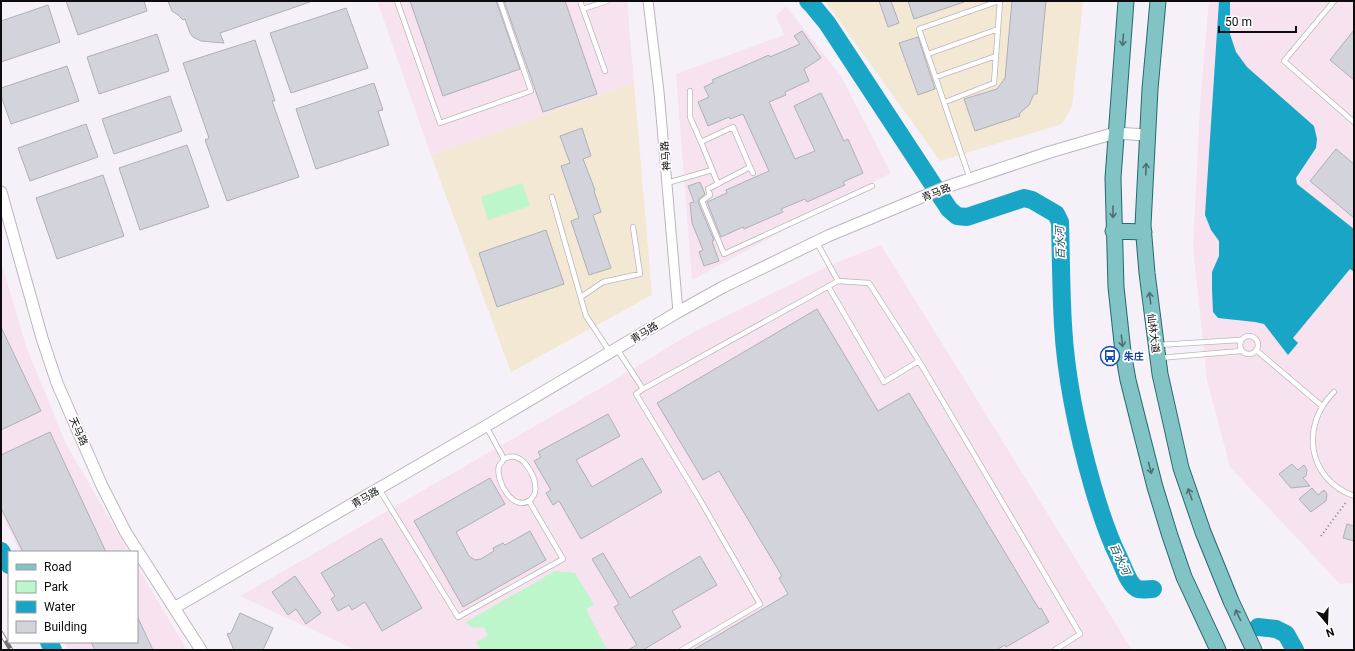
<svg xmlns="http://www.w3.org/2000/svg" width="1355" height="651" font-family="Roboto,'Noto Sans SC',sans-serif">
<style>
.commercial{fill:#f3e8d3}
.industrial{fill:#f7e2f0}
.green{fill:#bcf6ca}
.water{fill:#19a6c6}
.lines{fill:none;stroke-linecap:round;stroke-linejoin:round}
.river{stroke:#19a6c6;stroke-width:18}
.building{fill:#d2d3db;stroke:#aeafb7}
.service-casing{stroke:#bbb6bd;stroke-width:6}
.minor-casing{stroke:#bbb6bd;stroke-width:11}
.tertiary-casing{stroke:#bbb6bd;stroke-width:13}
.primary-casing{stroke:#236a6d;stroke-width:17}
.path{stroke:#878388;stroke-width:2;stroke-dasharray:1 3;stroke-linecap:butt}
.service{stroke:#fff;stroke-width:4.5}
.minor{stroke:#fff;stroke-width:9}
.tertiary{stroke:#fff;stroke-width:11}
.primary{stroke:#82c4c6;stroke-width:15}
.rail-casing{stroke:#726f73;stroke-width:4.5}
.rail{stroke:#fff;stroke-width:3;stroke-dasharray:9;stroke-linecap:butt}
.oneway{stroke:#4d7173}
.labels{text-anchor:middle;stroke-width:3.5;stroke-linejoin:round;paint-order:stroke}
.street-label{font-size:10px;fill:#0d0b0d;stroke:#fff}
.transit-label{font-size:10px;font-weight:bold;fill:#164399;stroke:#fff;text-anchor:start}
.water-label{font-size:11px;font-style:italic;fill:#1a4e5c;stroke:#fff}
</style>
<rect width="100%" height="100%" fill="#f6f1f8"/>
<path class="commercial" d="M825,1H1083L1072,107L1062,124L940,161Z
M634,83L652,295L511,372L431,155Z"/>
<path class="industrial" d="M377,1H627L634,83L431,155Z
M1209,1H1354V583L1340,584L1230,467L1207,380L1193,247L1200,105Z
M786,6L841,76L891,173L692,280L676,74L784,35L776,16Z
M881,245L1132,650H356L240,596L606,385L695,331L833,264Z
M1,262L26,346L66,444L129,552H20L1,513Z
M137,566L187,650H68L64,642H137Z"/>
<path class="green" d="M522,183L530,206L488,220L481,197Z
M555,571L575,573L594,605L586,609L607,650H481L476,642L488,636L484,627C475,628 472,629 466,622Z"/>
<path class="water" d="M1219,1H1230V34L1236,52L1247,67L1314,126L1317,139L1316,148L1296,178L1297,184L1354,229V272L1350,269L1293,338L1298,343L1288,355L1264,324L1255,322L1218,318L1213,312L1212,290V272L1219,256V241L1211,230L1205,215Z"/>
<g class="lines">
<path class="river" d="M808,1L813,6L827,23L949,209L957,216L967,217L1024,198L1032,200L1056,214L1060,222C1061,256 1061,291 1063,325C1066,380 1078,435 1093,487C1100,511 1108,536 1119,558C1123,566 1129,586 1138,589C1142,590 1149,589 1153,589
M1,551L9,565
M1258,627L1276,629L1286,634L1295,650
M49,642L53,650"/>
</g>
<path class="building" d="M66,1H144L147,11L78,35Z
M168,1H310V2L220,33L224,43L201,41L193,37L190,33L185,19L183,20L178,15L172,11Z
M410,1H496L520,69L443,96Z
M504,1H565L597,94L543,112Z
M879,1H891L899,23L888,27Z
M908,1H964V2L914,19Z
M1012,1H1046L1037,94H1034L1029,105L1019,114L1020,116L975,131L964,99L997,89L1005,78Z
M48,5L60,42L1,62V21Z
M346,8L368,68L291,93L270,33Z
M1354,30V80L1330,60Z
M802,31L821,58L804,69L809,81L785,92L786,95L769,102L795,159L815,151L794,106L821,93L844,141L848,139L863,173L843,182L845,185L807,202L805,199L781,209L783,212L744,229L743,227L721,237L707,202L727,193L726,190L769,171L743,114L730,119L729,117L708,126L698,102L709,97L704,87L714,82L712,80L769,55L770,57L800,44L794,36Z
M157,34L169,71L99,94L87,57Z
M918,37L935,89L918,95L899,43Z
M255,40L275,101H272L299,177L227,201L205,140L209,138L183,63Z
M67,66L79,101L11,124L1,96V88Z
M374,83L383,110L378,111L389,145L316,169L296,109Z
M170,96L182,131L114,154L102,119Z
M86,124L98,157L30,181L18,148Z
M582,128L591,156L583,159L595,190L594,191L601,212L593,215L611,268L589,275L571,221L579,218L561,166L570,163L560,136Z
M187,145L209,207L140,230L119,168Z
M1336,149L1354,164V218L1310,181Z
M103,175L124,236L57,259L36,198Z
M700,182L705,194L699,199L698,202L714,240L712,241L713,244L719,261L704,266L699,252L703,250L692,223L690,203L694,202L688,186Z
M546,230L564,284L497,307L479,253Z
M817,309L878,411L909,393L1039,609L1041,608L1049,622L1006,647L1005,645L996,650H693L788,594L779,578L782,576L719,471L703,480L657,403Z
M1,327L41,411L1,430Z
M608,414L620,436L576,460L592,487L642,458L662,492L581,539L559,501L553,505L546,493L551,490L534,461L541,457L538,452Z
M50,432L106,552H23L1,508V455Z
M1292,464L1298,470L1304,465L1307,470L1306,476L1303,478L1310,486L1291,488L1279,474Z
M490,478L505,504L456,532L469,556L475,560L481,559L494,551L493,548L503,543L505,545L530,531L546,560L463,607L414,521Z
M1312,488L1318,495L1324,490L1327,494L1326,501L1311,512L1299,499Z
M1347,524L1354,526V541L1343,538Z
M381,538L422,608L382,631L365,602L352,610L349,605L338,611L331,599L335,596L321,573Z
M603,553L630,598L700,556L717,585L672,611L681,627L643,650H628L637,645L614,607L619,604L592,559Z
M295,576L321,613L306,624L296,609L288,615L272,592Z
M240,613L273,628L263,650H234L227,634L231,633Z
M137,616L153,650H95L91,642H137Z"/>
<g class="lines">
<g class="service-casing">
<path id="service" d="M397,1L440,123L531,91L500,1
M580,1L605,71
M1334,1L1284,61L1354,122
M583,9L607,1
M928,54L998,29
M936,77L996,56
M690,91V117L701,142
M945,102L994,83L1000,1
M753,173L750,167L708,189L710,195L702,201L724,254L872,186
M970,179L919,29L999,1
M667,183L712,170
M718,184L701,142L733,127L750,167
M552,197L586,316L610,352
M816,241L838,281L869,283L919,361L1080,634L1055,650
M828,286L884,382L919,361
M581,297L603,282L640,274L633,227
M1240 345a9 9 0 1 1 18 0a9 9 0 1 1-18 0Z
M1158,345L1240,340
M617,349L643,389L636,394L699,498L760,604L682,650
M1256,350L1322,406
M1159,358L1241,351
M643,389L838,281
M1334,392C1300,425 1307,479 1354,496
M486,426L504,459C503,461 500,464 499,466C495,480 513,513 530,500C543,490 530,462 516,457C512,456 508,457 504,459
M379,489L458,617L563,559L529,501"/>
</g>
<g class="minor-casing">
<path id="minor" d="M648,1L659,92L678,312"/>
</g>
<g class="tertiary-casing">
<path id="tertiary" d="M1,192L42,338L57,383L102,486L126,533L201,650
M174,608L486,426L678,312L723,287L828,236L946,187L1050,152L1115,133L1147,135"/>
</g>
<g class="primary-casing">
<path id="primary" d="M1126,1L1113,178L1116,287L1123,352L1128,380L1138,420L1155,487L1170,536L1184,577L1218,650
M1158,1L1150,89L1143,225L1147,273L1160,374L1181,468L1203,532L1231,601L1254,650
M1113,231L1144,232"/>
</g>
<path class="path" d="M1321,536L1347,501"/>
<use href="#service" class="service"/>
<use href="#minor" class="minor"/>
<use href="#tertiary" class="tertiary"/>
<use href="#primary" class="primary"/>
<g class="rail-casing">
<path id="rail" d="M1,633L11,650"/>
</g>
<use href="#rail" class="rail"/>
</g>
<defs><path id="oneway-shaft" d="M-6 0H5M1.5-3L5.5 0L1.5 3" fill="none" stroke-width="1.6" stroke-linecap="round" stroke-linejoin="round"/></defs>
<g class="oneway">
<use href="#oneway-shaft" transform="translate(1123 40) rotate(94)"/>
<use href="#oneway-shaft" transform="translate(1146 169) rotate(-88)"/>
<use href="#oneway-shaft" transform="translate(1113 212) rotate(90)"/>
<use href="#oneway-shaft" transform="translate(1150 298) rotate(-97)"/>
<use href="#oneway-shaft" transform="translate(1122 341) rotate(83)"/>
<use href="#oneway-shaft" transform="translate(1150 468) rotate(75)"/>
<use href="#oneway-shaft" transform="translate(1190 494) rotate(-109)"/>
<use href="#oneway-shaft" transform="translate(1238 615) rotate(-115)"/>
</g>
<defs>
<g id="bus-ring" transform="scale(1)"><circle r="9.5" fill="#fff" stroke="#1a4fb4" stroke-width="1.5"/><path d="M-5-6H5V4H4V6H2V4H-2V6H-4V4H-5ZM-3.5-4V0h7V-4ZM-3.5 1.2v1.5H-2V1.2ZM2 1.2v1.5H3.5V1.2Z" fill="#1a4fb4"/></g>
</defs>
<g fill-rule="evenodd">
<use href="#bus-ring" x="1110" y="356"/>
</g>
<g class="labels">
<g class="street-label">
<text transform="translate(665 156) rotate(-95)" y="4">神马路</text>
<text transform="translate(936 192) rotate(-22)" y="4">青马路</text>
<text transform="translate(644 332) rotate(-31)" y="4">青马路</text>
<text transform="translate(1154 333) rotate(83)" y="4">仙林大道</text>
<text transform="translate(79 431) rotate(66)" y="4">天马路</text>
<text transform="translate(365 497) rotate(-30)" y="4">青马路</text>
</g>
<g class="transit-label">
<text x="1124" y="360">朱庄</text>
</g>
<g class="water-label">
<text transform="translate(1060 243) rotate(-92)" y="4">百水河</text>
<text transform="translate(1120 559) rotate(65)" y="4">百水河</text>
</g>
</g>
<rect width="1355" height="651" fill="none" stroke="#0d0b0d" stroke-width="4"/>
<rect x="8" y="551" width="130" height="92" fill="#ffffff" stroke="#9e9d9e"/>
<rect x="16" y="564" width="20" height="6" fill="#82c4c6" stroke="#9e9d9e"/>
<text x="44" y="571" font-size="12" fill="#0d0b0d">Road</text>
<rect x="16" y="581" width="20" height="12" fill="#bcf6ca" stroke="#9e9d9e"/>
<text x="44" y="591" font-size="12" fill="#0d0b0d">Park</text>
<rect x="16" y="601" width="20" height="12" fill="#19a6c6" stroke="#9e9d9e"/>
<text x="44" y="611" font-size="12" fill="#0d0b0d">Water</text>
<rect x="16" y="621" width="20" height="12" fill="#d2d3db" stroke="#9e9d9e"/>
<text x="44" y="631" font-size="12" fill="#0d0b0d">Building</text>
<g transform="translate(1327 623) rotate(161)" stroke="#ffffff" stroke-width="3" paint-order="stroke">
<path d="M0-3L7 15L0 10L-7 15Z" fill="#0d0b0d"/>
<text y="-6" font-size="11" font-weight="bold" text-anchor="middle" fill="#0d0b0d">N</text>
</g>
<path d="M1219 26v6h77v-6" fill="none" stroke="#0d0b0d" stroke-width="2"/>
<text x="1225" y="26" font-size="12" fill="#0d0b0d" stroke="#ffffff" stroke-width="3" paint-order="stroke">50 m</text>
</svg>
